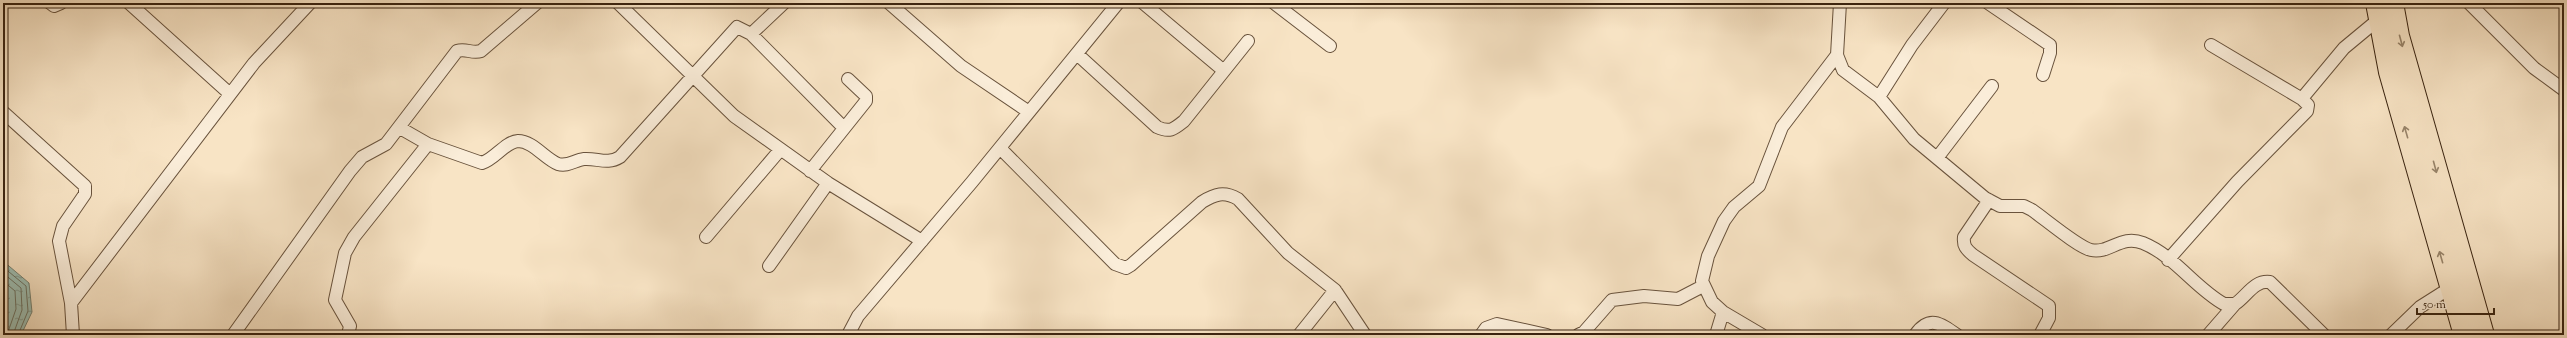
<svg xmlns="http://www.w3.org/2000/svg" width="2567" height="338" font-family="'Sorts Mill Goudy',serif">
<style>
.water{fill:url(#water-ripples);stroke:#758172}
.lines{fill:none;stroke-linecap:round;stroke-linejoin:round}
.shore{stroke:#6b7162;stroke-width:1}
.minor-casing{stroke:#69533d;stroke-width:14}
.trunk-casing{stroke:#392310;stroke-width:22}
.minor{stroke:#faedd9;stroke-width:12}
.trunk{stroke:#f8e4c5;stroke-width:20}
.oneway{stroke:#98846a}
</style>
<defs>
<pattern id="water-ripples" width="26" height="14" patternUnits="userSpaceOnUse"><rect width="26" height="14" fill="#9dbfb4"/><path d="M2 4q2-2 4 0t4 0M15 11q2-2 4 0t4 0" fill="none" stroke="#819b91"/></pattern>
</defs>
<rect width="100%" height="100%" fill="#f8e4c5"/>
<filter id="stains"><feTurbulence type="fractalNoise" baseFrequency=".005" numOctaves="4"/><feColorMatrix values="0 0 0 0 .2 0 0 0 0 .09 0 0 0 0 .02 0 0 0 .5 -.17"/></filter>
<radialGradient id="worn" r=".72"><stop offset=".6" stop-color="#630" stop-opacity="0"/><stop offset="1" stop-color="#630" stop-opacity=".3"/></radialGradient>
<path class="water" d="M3,261L29,283L32,312L21,335H3Z"/>
<g class="lines">
<path class="shore" d="M3,267L26,286L28,311L18,335
M3,273L21,288L22,310L13,335
M3,281L15,291L16,309L7,335"/>
<g class="minor-casing">
<path id="minor" d="M50,3L54,6L61,3
M129,3L230,94
M618,3L734,116L828,183L922,241
M889,3L961,66L1029,112
M1143,3L1224,71
M1274,3L1330,46
M1840,3L1837,55L1843,70L1879,97L1914,139L1985,198L2000,206H2024L2032,210C2045,219 2078,247 2091,250C2110,254 2121,234 2143,243C2175,256 2195,288 2224,304H2235C2247,296 2254,280 2270,282L2324,335
M1988,3L2050,45V53L2043,75
M2469,3L2534,68L2564,90
M751,34L784,3
M2211,45L2302,99
M1077,54L1157,127C1170,133 1174,129 1184,121L1248,41
M1879,97L1912,45L1944,3
M3,112L85,186V194L63,226L59,241L71,303L73,335
M400,128L428,144L482,163C495,159 505,142 518,141C533,141 545,159 558,164C568,167 575,160 584,159C598,158 607,165 620,157L737,27L751,34L844,128
M1000,148L1115,264L1126,268L1131,265L1202,202C1215,194 1224,191 1238,199L1288,253L1335,290L1365,335
M1937,158L1992,86
M810,171L866,101V96L848,79
M1989,200L1964,237C1963,246 1966,249 1973,255L2049,306V318L2040,335
M706,237L780,150
M2168,260L2237,182L2307,111L2308,105L2302,99L2304,96L2344,48L2379,19
M769,266L828,183
M71,303L254,63L310,3
M1723,312L1712,302L1702,281L1708,256L1724,221L1734,207L1759,186L1782,127L1837,55
M233,335L350,171L362,157L386,144L457,51C466,48 472,54 481,51L537,3
M348,335L350,326L335,300L345,253L354,237L428,144
M848,335L858,316L972,182L1118,3
M1299,335L1335,290
M1481,335L1486,328L1497,324L1547,335
M1578,335L1584,332L1612,300L1644,296L1678,299L1703,286
M1716,335L1723,312L1762,335
M1915,335C1929,315 1940,323 1957,335
M2208,335L2235,304
M2391,335L2420,307L2450,288"/>
</g>
<g class="trunk-casing">
<path id="trunk" d="M2376,3L2389,72L2464,335
M2393,3L2399,36L2484,335"/>
</g>
<use href="#minor" class="minor"/>
<use href="#trunk" class="trunk"/>
</g>
<defs><path id="oneway-shaft" d="M-6 0H5M1.5-3L5.5 0L1.5 3" fill="none" stroke-width="1.6" stroke-linecap="round" stroke-linejoin="round"/></defs>
<g class="oneway">
<use href="#oneway-shaft" transform="translate(2401 41) rotate(75)"/>
<use href="#oneway-shaft" transform="translate(2406 132) rotate(-106)"/>
<use href="#oneway-shaft" transform="translate(2435 167) rotate(75)"/>
<use href="#oneway-shaft" transform="translate(2441 257) rotate(-106)"/>
</g>
<rect width="2567" height="338" fill="none" stroke="#f8e4c5" stroke-width="16"/>
<rect x="4" y="4" width="2559" height="330" fill="none" stroke="#392310" stroke-width="2"/>
<rect x="8" y="8" width="2551" height="322" fill="none" stroke="#392310"/>
<path d="M2417 308v6h77v-6" fill="none" stroke="#392310" stroke-width="2"/>
<text x="2423" y="308" font-size="12" fill="#392310" stroke="#faedd9" stroke-width="3" paint-order="stroke">50 m</text>
<rect width="100%" height="100%" filter="url(#stains)"/>
<rect width="100%" height="100%" fill="url(#worn)"/>
</svg>
